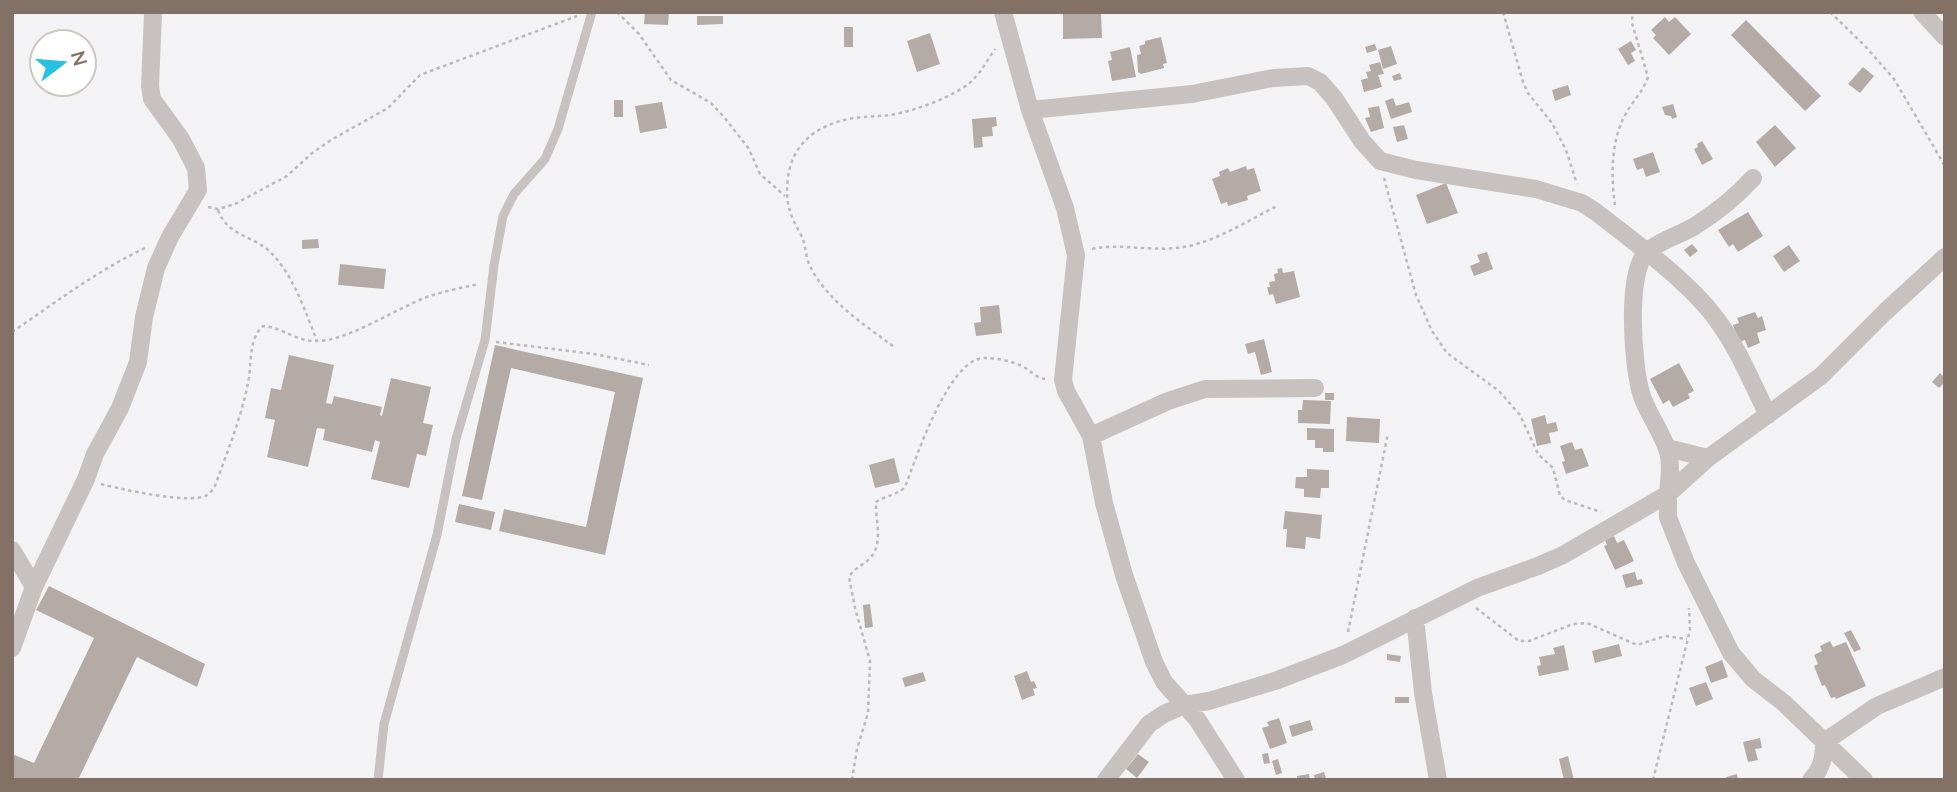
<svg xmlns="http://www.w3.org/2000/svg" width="1957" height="792" font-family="Lato,sans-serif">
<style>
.building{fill:#b4aba6}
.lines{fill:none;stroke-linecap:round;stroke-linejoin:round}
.path{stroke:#bdb9b7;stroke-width:2.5;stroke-dasharray:3.5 3.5;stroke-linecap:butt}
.service{stroke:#c7c2bf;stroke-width:9}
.minor{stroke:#c7c2bf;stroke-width:18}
</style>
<rect width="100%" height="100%" fill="#f3f3f6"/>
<path class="building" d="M645,12H669L668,25L644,24Z
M1063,12H1101L1102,38L1063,39Z
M697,16H723V24L697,25Z
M1665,17L1669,22L1675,17L1691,34L1669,55L1653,38L1656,35L1651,30Z
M1746,20L1821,96L1805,111L1731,35Z
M844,27H853V47H844Z
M930,33L940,64L917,72L907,41Z
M1161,37L1167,63L1163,64L1164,68L1141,74L1138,72L1137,55L1141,54L1139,46L1145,44V41Z
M1631,41L1636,50L1631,53L1635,61L1628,65L1618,49Z
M1375,44L1377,50L1367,53L1365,47Z
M1391,46L1397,64L1383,69L1378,50Z
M1130,47L1136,77L1112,81L1108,61L1112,60L1110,52Z
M1380,62L1384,74L1378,75L1382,87L1364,92L1361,80L1368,78L1366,72L1371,71L1369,65Z
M1863,67L1874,76L1860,93L1848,84Z
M1400,73L1402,79L1394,81L1392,76Z
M1568,85L1571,95L1555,101L1552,90Z
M1393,98L1396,106L1409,102L1412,112L1391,119L1385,101Z
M614,100H623V117H614Z
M662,102L667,128L640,133L635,106Z
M1673,104L1677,117L1672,119L1671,116L1665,115L1662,107Z
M1379,106L1384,128L1371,132L1365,118L1370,117L1368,108Z
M996,117L997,126L992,127L993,136L982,137L983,147L974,148L972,119Z
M1404,125L1408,139L1397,142L1393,127Z
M1775,125L1796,148L1775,167L1756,142Z
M1702,141L1713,159L1702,165L1694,149L1698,147L1697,144Z
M1653,152L1660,172L1646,177L1643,168L1637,170L1633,159Z
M1246,166L1247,170L1254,168L1261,191L1247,196L1248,200L1228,206L1227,202L1221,204L1212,179L1220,176L1219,172L1228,168L1230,172Z
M1446,183L1458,213L1427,224L1416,195Z
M1748,212L1763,236L1738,252L1733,244L1729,247L1718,230Z
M318,239L319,248L302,249V240Z
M1692,244L1698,251L1690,257L1684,250Z
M1789,245L1800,261L1784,272L1773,256Z
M1487,252L1493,269L1474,276L1470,266L1480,262L1477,255Z
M340,264L386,269L384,289L338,285Z
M1282,268L1283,273L1294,271L1300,297L1276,304L1273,294L1269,295L1267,287H1270L1269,282L1275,281L1274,274L1278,273L1277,269Z
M999,305L1002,333L976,336L974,323L981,322L980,307Z
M1755,312L1758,318L1762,316L1766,330L1757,333L1760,343L1748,348L1745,340L1739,342L1733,325L1739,323L1737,318Z
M1264,339L1272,372L1261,375L1255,352L1248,354L1245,344Z
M495,345L643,378L605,555L499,531L504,509L586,527L615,392L511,368L482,500L462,496Z
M289,355L334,365L326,403L332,404L334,396L382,407L380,415L382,416L391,378L431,387L423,423L433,425L426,456L417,454L409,488L371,479L380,442L375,440L372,452L323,440L325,429L317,428L308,467L267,457L275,420L265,418L271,388L281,390Z
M1679,363L1694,391L1688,394L1690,398L1673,407L1669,400L1663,404L1650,379Z
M1940,373L1945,378V382L1939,388L1932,382Z
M1325,393H1334V400H1325Z
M1303,400L1331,401L1330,424L1298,423V410H1302Z
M1545,415L1547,424L1556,422L1558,431L1549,433L1551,443L1537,446L1531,419Z
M1347,417L1380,419L1379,443L1346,441Z
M1307,428L1334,429V452H1323V448H1315V440H1307Z
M1572,442L1575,450L1582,448L1589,466L1566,474L1562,462L1565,461L1560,446Z
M894,458L900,482L875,488L869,465Z
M1307,469L1329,470V488H1321L1320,498L1304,497V489L1295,488L1296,477H1307Z
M459,504L495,512L491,530L455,522Z
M1285,511L1322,515L1320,539L1306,537L1305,549L1286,547L1287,529H1283Z
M1614,536L1617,543L1624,540L1634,561L1615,570L1604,546L1607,545L1605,540Z
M1635,572L1637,580L1642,579L1643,584L1626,588L1622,575Z
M49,586L205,664L197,687L137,657L78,780H12V754L34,763L94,638L36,610Z
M870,604L873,627L865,628L863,605Z
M1851,630L1861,649L1854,652L1844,633Z
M1830,641L1833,647L1846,642L1866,686L1836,699L1835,697L1831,698L1825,685L1822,686L1814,666L1818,664L1814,655L1822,651L1820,646Z
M1619,644L1622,656L1595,663L1592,651Z
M1564,645L1569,670L1539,676L1537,666L1541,665L1539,657L1555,654L1553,648Z
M1387,654L1401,656L1400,662L1387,660Z
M1722,660L1728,677L1711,683L1705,667Z
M1027,671L1031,682L1034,681L1037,688L1033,689L1035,695L1022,700L1014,676Z
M923,672L926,681L905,687L902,678Z
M1706,682L1713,699L1696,706L1689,688Z
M1395,697H1409V703H1395Z
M1279,718L1287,743L1270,749L1262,728L1269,726L1267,722Z
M1310,720L1313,730L1292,737L1289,726Z
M1760,738L1762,748L1755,749L1758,760L1748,762L1743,742Z
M1268,753L1270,763L1264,764L1262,754Z
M1138,754L1149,762L1137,778L1126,769Z
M1568,756L1574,780H1564L1559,759Z
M1278,759L1282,773L1276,775L1272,761Z
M1324,772L1326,778L1315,780L1314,775Z
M1309,774L1310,780H1297V776Z
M1737,774L1738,780H1727L1726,777Z"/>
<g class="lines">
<path class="path" d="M617,12L639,34L671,80L711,103L724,117L749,149L760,174L785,196
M1503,12L1523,82L1528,93L1552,123L1566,150L1577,184
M1830,12L1866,47L1894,79L1945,166
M1384,178L1416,295L1432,331L1447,353L1499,391L1520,415L1538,454L1553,468L1560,496L1565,500L1601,512
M1615,205C1611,179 1611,144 1623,119C1630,104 1643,92 1648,77L1632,23V18L1636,12
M208,207L218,209L235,204L287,176L311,154L331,140L388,108L420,75L577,16
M218,210C229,239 256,234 275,257C295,280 306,313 317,341
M1092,249C1119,243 1147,251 1175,248C1211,245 1245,222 1277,206
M12,332C56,302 97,271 145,248
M496,342L594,354L649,365
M893,346C863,324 825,299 809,264C805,254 806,243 800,233C789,214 785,200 788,178C792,144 816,126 848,119C864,116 880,117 896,114C918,109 941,101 961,89C977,80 985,64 995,49
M101,484C120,489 191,505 207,495C210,494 213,489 215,486C227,452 241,419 248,383C252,365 248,339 263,326C281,327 296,341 315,341C343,342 386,315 411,304C432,293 456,289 479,284
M1476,608L1519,641H1529L1573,624L1587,623L1637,645L1665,636L1687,639
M1348,632L1388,433
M852,780L857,749L868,713L870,661L855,608L849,577C855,567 863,566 870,558C884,544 875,520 876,502C885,496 897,495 905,487C916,459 949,357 985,358C997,358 1011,361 1022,366C1030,370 1036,378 1045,379
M1653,780L1690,630L1689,608"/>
<path class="service" d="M378,780L384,724L437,535L456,439L485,340L494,265L503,216L514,194L545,159L558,129L592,12"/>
<path class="minor" d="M1003,12L1030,110L1065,208L1076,255L1063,380L1066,391L1091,436L1104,503L1124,575L1154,662L1164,682L1197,719L1236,780
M1922,12L1945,37
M1030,110L1192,94L1273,78L1308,76L1320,82L1334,98L1362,141L1380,161L1416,170L1536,189L1582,203L1596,212C1634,242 1690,282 1717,320C1738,348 1752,383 1768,415
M1091,436L1168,401L1205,389L1315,388
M1667,448L1708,458
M12,550L34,587
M1415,618L1423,693L1438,780
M12,648L34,587L86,479L95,454L120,408L138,362L144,317L156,268L170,237L198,190L196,168L181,139L152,99L150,86L153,12
M1106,780L1149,724L1164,714L1184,705L1209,701L1275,681L1343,655L1477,588L1538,566L1563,555L1668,494C1669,480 1672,466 1668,452C1662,431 1647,414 1641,393C1633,367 1625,270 1648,251C1661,240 1680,235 1695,226C1717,212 1736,197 1753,178
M1811,780C1822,768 1824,758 1824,742L1877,706L1945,677
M1864,780L1784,703L1753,679L1731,653L1686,563L1668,517V494L1708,458L1821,376L1885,312L1945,257"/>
</g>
<rect width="1957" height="792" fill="none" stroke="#847165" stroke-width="28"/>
<g transform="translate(63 63) rotate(74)"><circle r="33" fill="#ffffff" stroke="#cec6c1" stroke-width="2"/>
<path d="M0-5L12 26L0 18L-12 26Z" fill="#27c1e2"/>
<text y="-10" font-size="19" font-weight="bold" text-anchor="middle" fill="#847165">N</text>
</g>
</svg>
